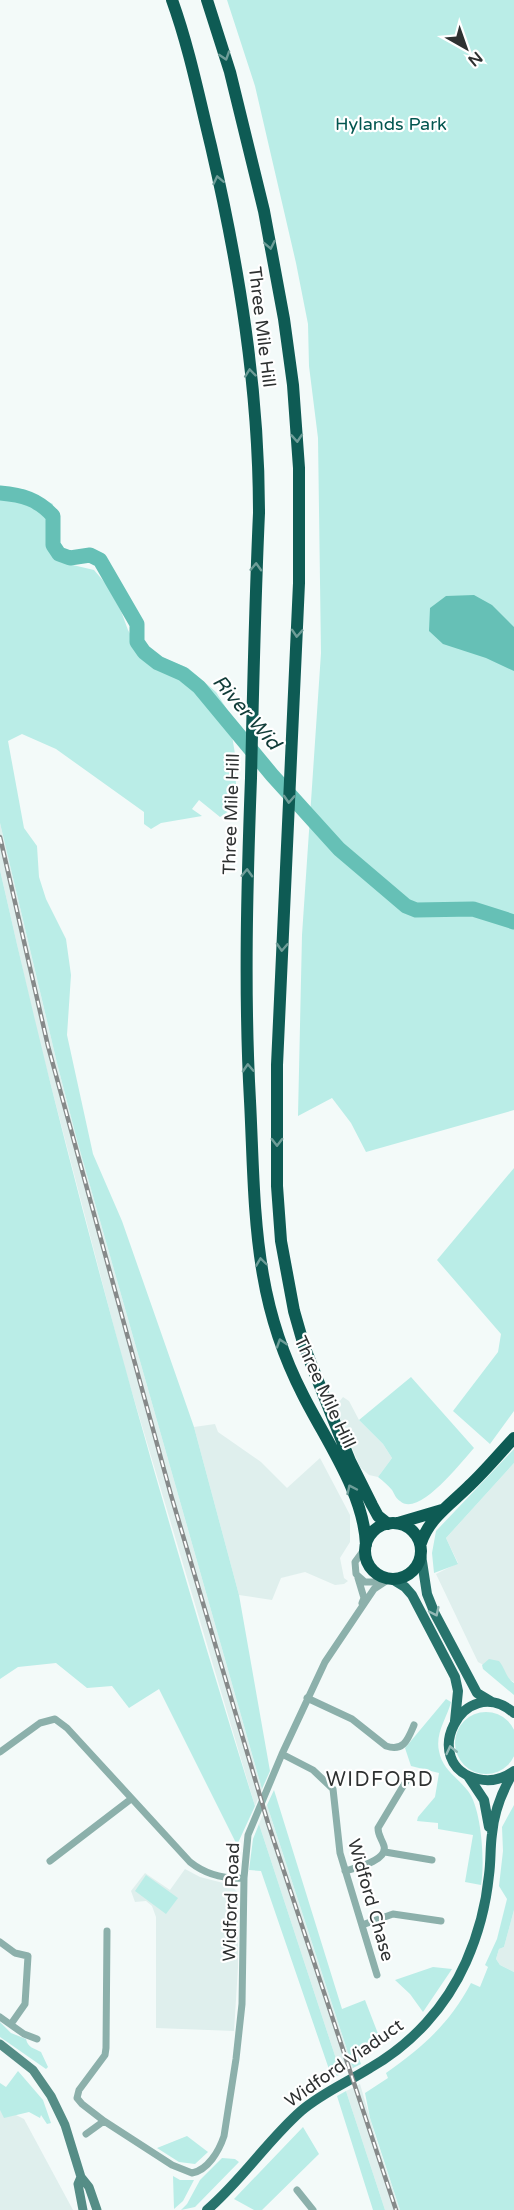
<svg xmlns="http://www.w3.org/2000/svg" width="514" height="2210" font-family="'Varela Round',sans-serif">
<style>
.built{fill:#dfefed}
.green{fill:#baede7}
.water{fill:#66c0b6}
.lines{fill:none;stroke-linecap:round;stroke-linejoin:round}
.river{stroke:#66c0b6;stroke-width:15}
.street{stroke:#8cb0ab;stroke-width:7}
.secondary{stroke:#558d86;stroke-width:9}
.primary{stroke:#27736c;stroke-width:10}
.highway{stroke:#0e5b54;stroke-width:12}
.rail-casing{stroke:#868a8a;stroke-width:4.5}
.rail{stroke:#fff;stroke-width:2;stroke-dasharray:7;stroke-linecap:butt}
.oneway{stroke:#6e9d98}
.oneway2{stroke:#93b9b6}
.labels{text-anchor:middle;stroke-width:4.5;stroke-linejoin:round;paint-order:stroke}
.park-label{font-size:18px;fill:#035650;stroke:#fff}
.street-label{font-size:18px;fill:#2e3131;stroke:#fff}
.water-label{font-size:20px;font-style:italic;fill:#113c38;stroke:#fff}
.neighbourhood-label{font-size:20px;letter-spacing:1.5px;fill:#2e3131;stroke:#fff}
</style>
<rect width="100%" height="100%" fill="#f3faf9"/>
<path class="built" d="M0,823L57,1063L77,1140L262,1789L255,1806L123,1362L37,1032L0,870Z
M343,1397L349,1401L359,1420L383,1444L392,1458L378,1477L369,1475L360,1467L335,1407Z
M215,1424L218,1432L261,1462L287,1488L320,1458L350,1515V1542L340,1558L344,1578L348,1581L344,1584L335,1585L305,1572L281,1578L272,1600L239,1595L194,1427Z
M514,1463V1682L478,1662L436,1574L458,1563L446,1538Z
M267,1805L353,2068L341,2074L259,1824Z
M185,1869L200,1877L231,1885L238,1893V1967L234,2031L156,2028V1917L152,1906L146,1901L135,1902L131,1891L145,1873L170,1890Z
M514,1910V1972L500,1965L496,1959L499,1949L504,1947Z
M360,2084L377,2142L400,2210H385L346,2091Z
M0,2107L24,2119L73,2210H0Z"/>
<path class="green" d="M227,0H514V1110L366,1152L351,1123L332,1098L298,1116L302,935L321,653L318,438L309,366L308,324L296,263L255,86Z
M23,489L53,504L47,521L51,551L60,562L94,570L106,584L121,611L128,630L137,647L188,668L216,692L228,711L235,754L236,786L229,811L220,817L199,800L192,809L202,816L161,823L151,829L144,824V812L56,749L22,734L8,741L24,828L37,846L39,877L46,899L66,939L71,975L67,1035L93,1154L122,1221L194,1427L239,1595L270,1771L262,1789L77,1140L57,1063L0,823V495Z
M0,870C71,1186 158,1497 255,1806L237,1845L159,1689L129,1708L112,1686L87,1688L56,1663L18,1667L0,1679Z
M514,1168V1411L490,1444L453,1411L498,1352L501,1334L437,1260Z
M411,1377L474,1448C462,1461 419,1518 400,1501C396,1499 394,1493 392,1490C388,1485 383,1481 378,1477L392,1458L383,1444L359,1420Z
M514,1449V1463L446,1538L458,1564L434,1573L432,1553L436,1531Z
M489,1659L499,1661C505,1668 506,1678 514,1683V1695L483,1669L482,1665Z
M446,1699L451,1702C447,1718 435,1733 439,1751C442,1769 457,1777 468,1791C482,1809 485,1864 481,1885L465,1882L473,1835L438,1829V1823L417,1821L418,1817L435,1797L439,1773L411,1766L405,1748Z
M455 1743a31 31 0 1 1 62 0a31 31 0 1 1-62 0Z
M274,1790L342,2009L365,2000L382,2044L370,2053L365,2049L357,2053L361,2064L353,2068L267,1805Z
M514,1805V1910L504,1947L499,1949L496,1959L500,1965L514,1972V2210H400L370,2118L365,2093L388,2078L386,2073C423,2047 450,2023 471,1983L480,1987L488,1967L485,1965L497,1939L507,1899L499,1886L503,1851L502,1827Z
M259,1824L341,2074L332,2078L261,1871L249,1870L253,1839Z
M146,1875L178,1898L166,1914L135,1891Z
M433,1967L452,1969L423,2012L410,1994L395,1980Z
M0,2022L11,2033L26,2039C28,2048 34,2048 41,2052L48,2067L46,2069L0,2037Z
M18,2071L43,2100L51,2123L47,2124L41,2115L40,2118L29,2112L4,2118L0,2110V2083L6,2087Z
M346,2091L385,2210H373L337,2096Z
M303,2127L319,2154L262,2210H254L234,2199Z
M187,2136L208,2152L195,2164L179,2162L157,2148Z
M222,2158L235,2159L239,2162L195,2207L181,2210L187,2204L200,2180Z
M173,2176L180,2180H194L183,2201L174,2209Z"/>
<path class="water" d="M474,595L492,605L514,627V671L486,658L443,644L429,631L430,608L446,596Z"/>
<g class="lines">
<path class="river" d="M0,493C22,495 38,499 53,516V545L59,554L70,558L90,555L100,560L137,624V642L144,652L158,663L183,674L199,687L272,775L339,849L406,906L416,910L473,909L514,922"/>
<path class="street" d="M366,1547L355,1562L356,1574L365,1582H381
M358,1578L364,1598L362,1603
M307,1698L352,1719L386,1746C404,1752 408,1739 414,1725
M0,1752L40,1723L55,1719L67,1728L190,1862C205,1874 225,1879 244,1878
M282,1754L313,1770L333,1789L340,1853L377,1975
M385,1852L432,1860
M50,1861L131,1799
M345,1871C355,1868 388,1861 384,1846C382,1839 378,1836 378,1828L408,1778
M362,1925L393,1914L441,1921
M0,1942L15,1953L28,1956L25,2004L11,2024
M0,2017L24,2034L37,2039
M104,2121L82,2104L77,2098L79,2090L105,2055L106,2048L107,1931
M86,2134L104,2121L172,2165L192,2173C208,2170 219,2151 224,2136L236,2059L242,2004L244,1878L248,1835L282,1754L325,1662L374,1589L389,1579
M297,2190L313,2210"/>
<path class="secondary" d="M0,2044L33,2070L51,2096L65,2125L81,2177L89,2187L97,2210
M81,2177L78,2184L83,2210"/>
<path class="primary" d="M421,1555L427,1594L435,1614L477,1693L492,1702
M392,1579L405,1587L412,1595L455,1677L458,1691L455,1721
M514,1771C503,1779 491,1782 478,1779C417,1765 463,1670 514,1713
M468,1776L484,1800L489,1827
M207,2210C242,2180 267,2141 301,2111C322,2093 346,2083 370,2068C412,2044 446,2007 466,1962C478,1935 486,1905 489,1875C491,1861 490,1848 492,1834C494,1811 502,1791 514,1771"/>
<path class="highway" d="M172,0C189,47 199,97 211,146C239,267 259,389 259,513C255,601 253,689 251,778C247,885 244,993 250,1101C253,1158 253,1218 263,1275C270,1316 284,1358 303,1395C326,1441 364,1493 366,1545
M207,0L230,72L264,211L284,319L293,385L299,468V583L277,1065V1186L281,1241L294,1311L304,1346L350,1461L372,1505L378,1516L388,1524
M365 1551a28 28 0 1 1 56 0a28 28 0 1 1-56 0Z
M398,1523L442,1510
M421,1543C429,1518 451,1504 469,1486C485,1471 499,1454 514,1438"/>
<g class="rail-casing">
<path id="rail" d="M0,837L48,1046L171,1495L268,1823L396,2210"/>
</g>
<use href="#rail" class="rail"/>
</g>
<defs><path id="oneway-chevron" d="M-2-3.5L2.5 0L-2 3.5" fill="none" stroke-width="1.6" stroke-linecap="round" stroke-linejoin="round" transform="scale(1.5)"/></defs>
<g class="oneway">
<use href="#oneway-chevron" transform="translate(225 56) rotate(72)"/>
<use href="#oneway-chevron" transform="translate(218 180) rotate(-102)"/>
<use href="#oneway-chevron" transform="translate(270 245) rotate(79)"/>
<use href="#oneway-chevron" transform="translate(250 373) rotate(-96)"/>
<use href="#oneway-chevron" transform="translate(297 438) rotate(86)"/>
<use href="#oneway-chevron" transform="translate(256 567) rotate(-88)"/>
<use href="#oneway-chevron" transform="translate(297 633) rotate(94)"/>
<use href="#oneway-chevron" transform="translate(289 799) rotate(93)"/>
<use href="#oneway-chevron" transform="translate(247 873) rotate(-88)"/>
<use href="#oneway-chevron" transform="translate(282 947) rotate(93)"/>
<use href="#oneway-chevron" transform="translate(248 1068) rotate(-93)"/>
<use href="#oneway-chevron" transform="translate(277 1142) rotate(90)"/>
<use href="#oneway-chevron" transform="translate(261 1262) rotate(-98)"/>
<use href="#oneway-chevron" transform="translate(281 1343) rotate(-108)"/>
<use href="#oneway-chevron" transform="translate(351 1489) rotate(-115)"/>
</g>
<g class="oneway2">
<use href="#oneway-chevron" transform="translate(435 1612) rotate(65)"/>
<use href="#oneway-chevron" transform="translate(451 1750) rotate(-103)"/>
</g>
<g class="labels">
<g class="park-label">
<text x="391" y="130">Hylands Park</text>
</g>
<g class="street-label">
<text transform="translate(262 327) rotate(83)" y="6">Three Mile Hill</text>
<text transform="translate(231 814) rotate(-88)" y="6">Three Mile Hill</text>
<text transform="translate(325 1392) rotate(65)" y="6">Three Mile Hill</text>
<text transform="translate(371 1900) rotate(74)" y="6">Widford Chase</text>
<text transform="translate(231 1902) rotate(-88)" y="6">Widford Road</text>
<text transform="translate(344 2063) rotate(-35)" y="6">Widford Viaduct</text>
</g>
<g class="water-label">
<text transform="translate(247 712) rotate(49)" y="7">River Wid</text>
</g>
<g class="neighbourhood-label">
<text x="380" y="1786">WIDFORD</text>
</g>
</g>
<g transform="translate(466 48) rotate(140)" stroke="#ffffff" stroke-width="4.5" paint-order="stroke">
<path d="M0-4.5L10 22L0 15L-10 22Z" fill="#2e3131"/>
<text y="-9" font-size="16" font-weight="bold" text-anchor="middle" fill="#2e3131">N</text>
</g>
</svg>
